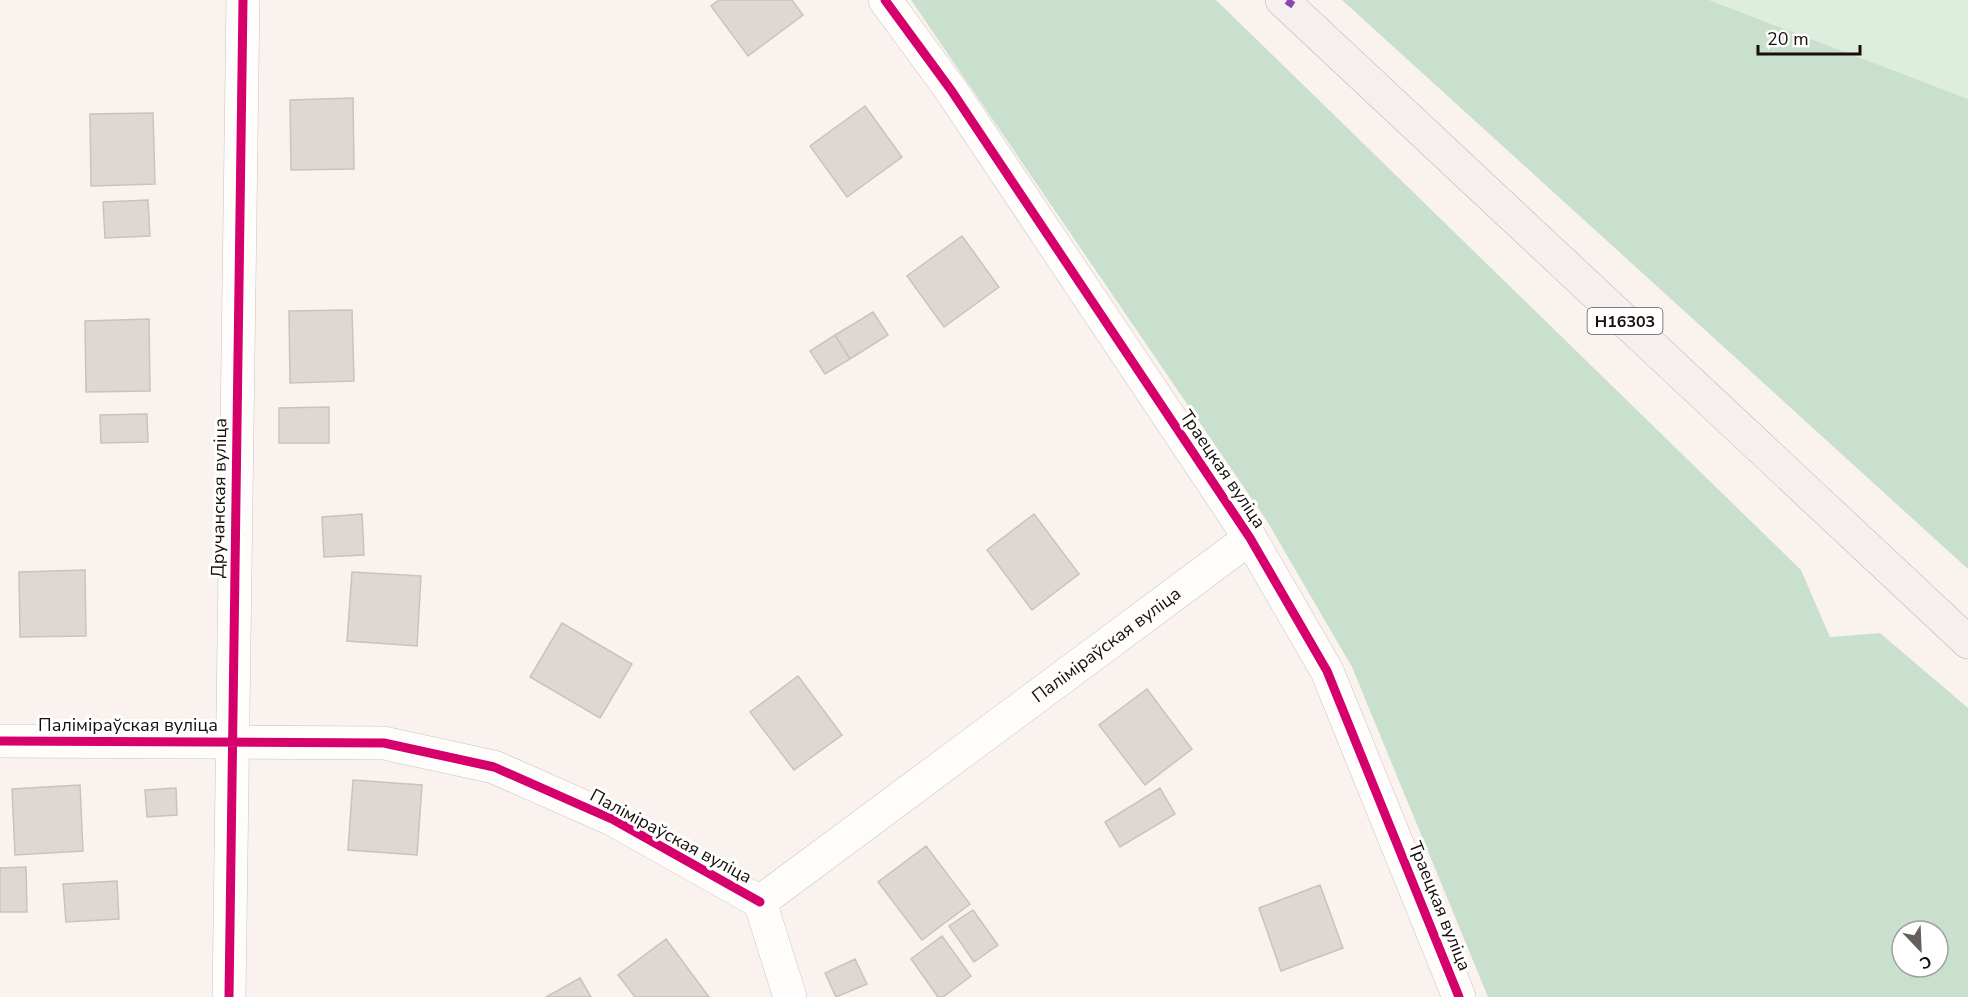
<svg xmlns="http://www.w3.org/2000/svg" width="1968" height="997" font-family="'Nunito Sans',sans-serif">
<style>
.green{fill:#ddeedf}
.forest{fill:#cae0ce;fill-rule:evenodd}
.building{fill:#ded7d3;stroke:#c9c2be;stroke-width:1.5}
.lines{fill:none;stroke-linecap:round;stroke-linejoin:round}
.minor-casing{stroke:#cbc3bf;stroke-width:34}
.major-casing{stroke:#c0b2af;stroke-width:34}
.minor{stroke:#fefdfc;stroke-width:33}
.major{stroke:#f5efed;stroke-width:33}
.quiet{stroke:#8e44ad;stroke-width:8;stroke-dasharray:15 8;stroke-linecap:butt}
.cycleway-casing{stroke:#fff;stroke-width:13}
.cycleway{stroke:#d6006c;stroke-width:9}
.labels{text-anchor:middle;stroke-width:6;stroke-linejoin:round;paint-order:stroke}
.shield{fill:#fff;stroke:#5c5754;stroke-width:1.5}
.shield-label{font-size:16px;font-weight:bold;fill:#160f0b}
.street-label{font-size:18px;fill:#160f0b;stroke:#fff}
</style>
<rect width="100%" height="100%" fill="#faf2ee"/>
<path class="green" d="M1709,0H1968V99Z"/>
<path class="forest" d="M911,0H1216L1801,570L1830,637L1880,633L1968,708V997H1488L1352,667L1267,521ZM1902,931H1938V967H1902Z
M1342,0H1709L1968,99V569Z"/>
<path class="building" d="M719,0H792L803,15L748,56L711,6Z
M353,98L354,169L291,170L290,100Z
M865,106L902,157L847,197L810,146Z
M153,113L155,184L91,186L90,114Z
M148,200L150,236L105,238L103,202Z
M962,236L999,287L944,327L907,276Z
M352,310L354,381L290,383L289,311Z
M873,312L888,335L850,359L835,335Z
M149,319L150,391L86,392L85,321Z
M835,335L850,359L825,374L810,351Z
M329,407V443H279V408Z
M147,414L148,442L101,443L100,415Z
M362,514L364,555L324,557L322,517Z
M1034,514L1079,574L1032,610L987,550Z
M85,570L86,636L20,637L19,572Z
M352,572L421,576L417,646L347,641Z
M562,623L632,664L600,718L530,677Z
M798,676L842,735L794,770L750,712Z
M1147,689L1192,749L1145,785L1099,725Z
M353,780L422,785L417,855L348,850Z
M80,785L83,851L15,855L12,789Z
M176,788L177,815L147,817L145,790Z
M1160,788L1175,814L1120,847L1105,822Z
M926,846L970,904L922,940L878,882Z
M26,867L27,912H0V868Z
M117,881L119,919L66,922L63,884Z
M1320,885L1343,948L1281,971L1259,908Z
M973,910L998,945L974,962L949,926Z
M942,936L971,976L943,997H938L911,959Z
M666,939L709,997H635L618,975Z
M855,959L867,984L836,997L825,973Z
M580,978L591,997H546Z"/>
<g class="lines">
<g class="minor-casing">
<g id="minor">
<path d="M885,0L951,90L1250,538L1327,671L1459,997"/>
<path d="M0,741L384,743L494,767L614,820L760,902"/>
<path d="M229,997L243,0"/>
<path id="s1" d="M790,997L760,902L1250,538"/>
</g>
</g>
<g class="major-casing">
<path id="major" d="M1282,0L1968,642"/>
</g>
<use href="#minor" class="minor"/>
<use href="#major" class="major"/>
<path class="quiet" d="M1288,6L1292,0"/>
<g class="cycleway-casing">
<path id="cycleway" d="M885,0L951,90L1250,538L1327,671L1459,997
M0,741L384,743L494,767L614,820L760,902
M229,997L243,0"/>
</g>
<use href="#cycleway" class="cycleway"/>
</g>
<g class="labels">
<rect class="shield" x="1587.5" y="308" width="75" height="26" rx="4.5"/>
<g class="shield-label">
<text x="1625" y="327">Н16303</text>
</g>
<g class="street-label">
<text transform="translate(1223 469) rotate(56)" y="6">Траецкая вуліца</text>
<text transform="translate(219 498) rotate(-89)" y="6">Дручанская вуліца</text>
<text dy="6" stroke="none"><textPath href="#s1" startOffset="531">Паліміраўская вуліца</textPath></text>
<text x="128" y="731">Паліміраўская вуліца</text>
<text transform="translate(671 836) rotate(28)" y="6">Паліміраўская вуліца</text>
<text transform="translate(1440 906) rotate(68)" y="6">Траецкая вуліца</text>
</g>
</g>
<g transform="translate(1920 949) rotate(157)"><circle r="28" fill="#ffffff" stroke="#a29f9d" stroke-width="1.5"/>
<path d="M0-4.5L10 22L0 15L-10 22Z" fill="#665e5a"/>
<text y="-9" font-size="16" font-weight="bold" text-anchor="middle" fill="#160f0b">С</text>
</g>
<path d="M1758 45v9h102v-9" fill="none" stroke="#160f0b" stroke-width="3"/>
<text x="1767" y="45" font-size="18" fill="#160f0b" stroke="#ffffff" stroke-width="4.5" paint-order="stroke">20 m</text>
</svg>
